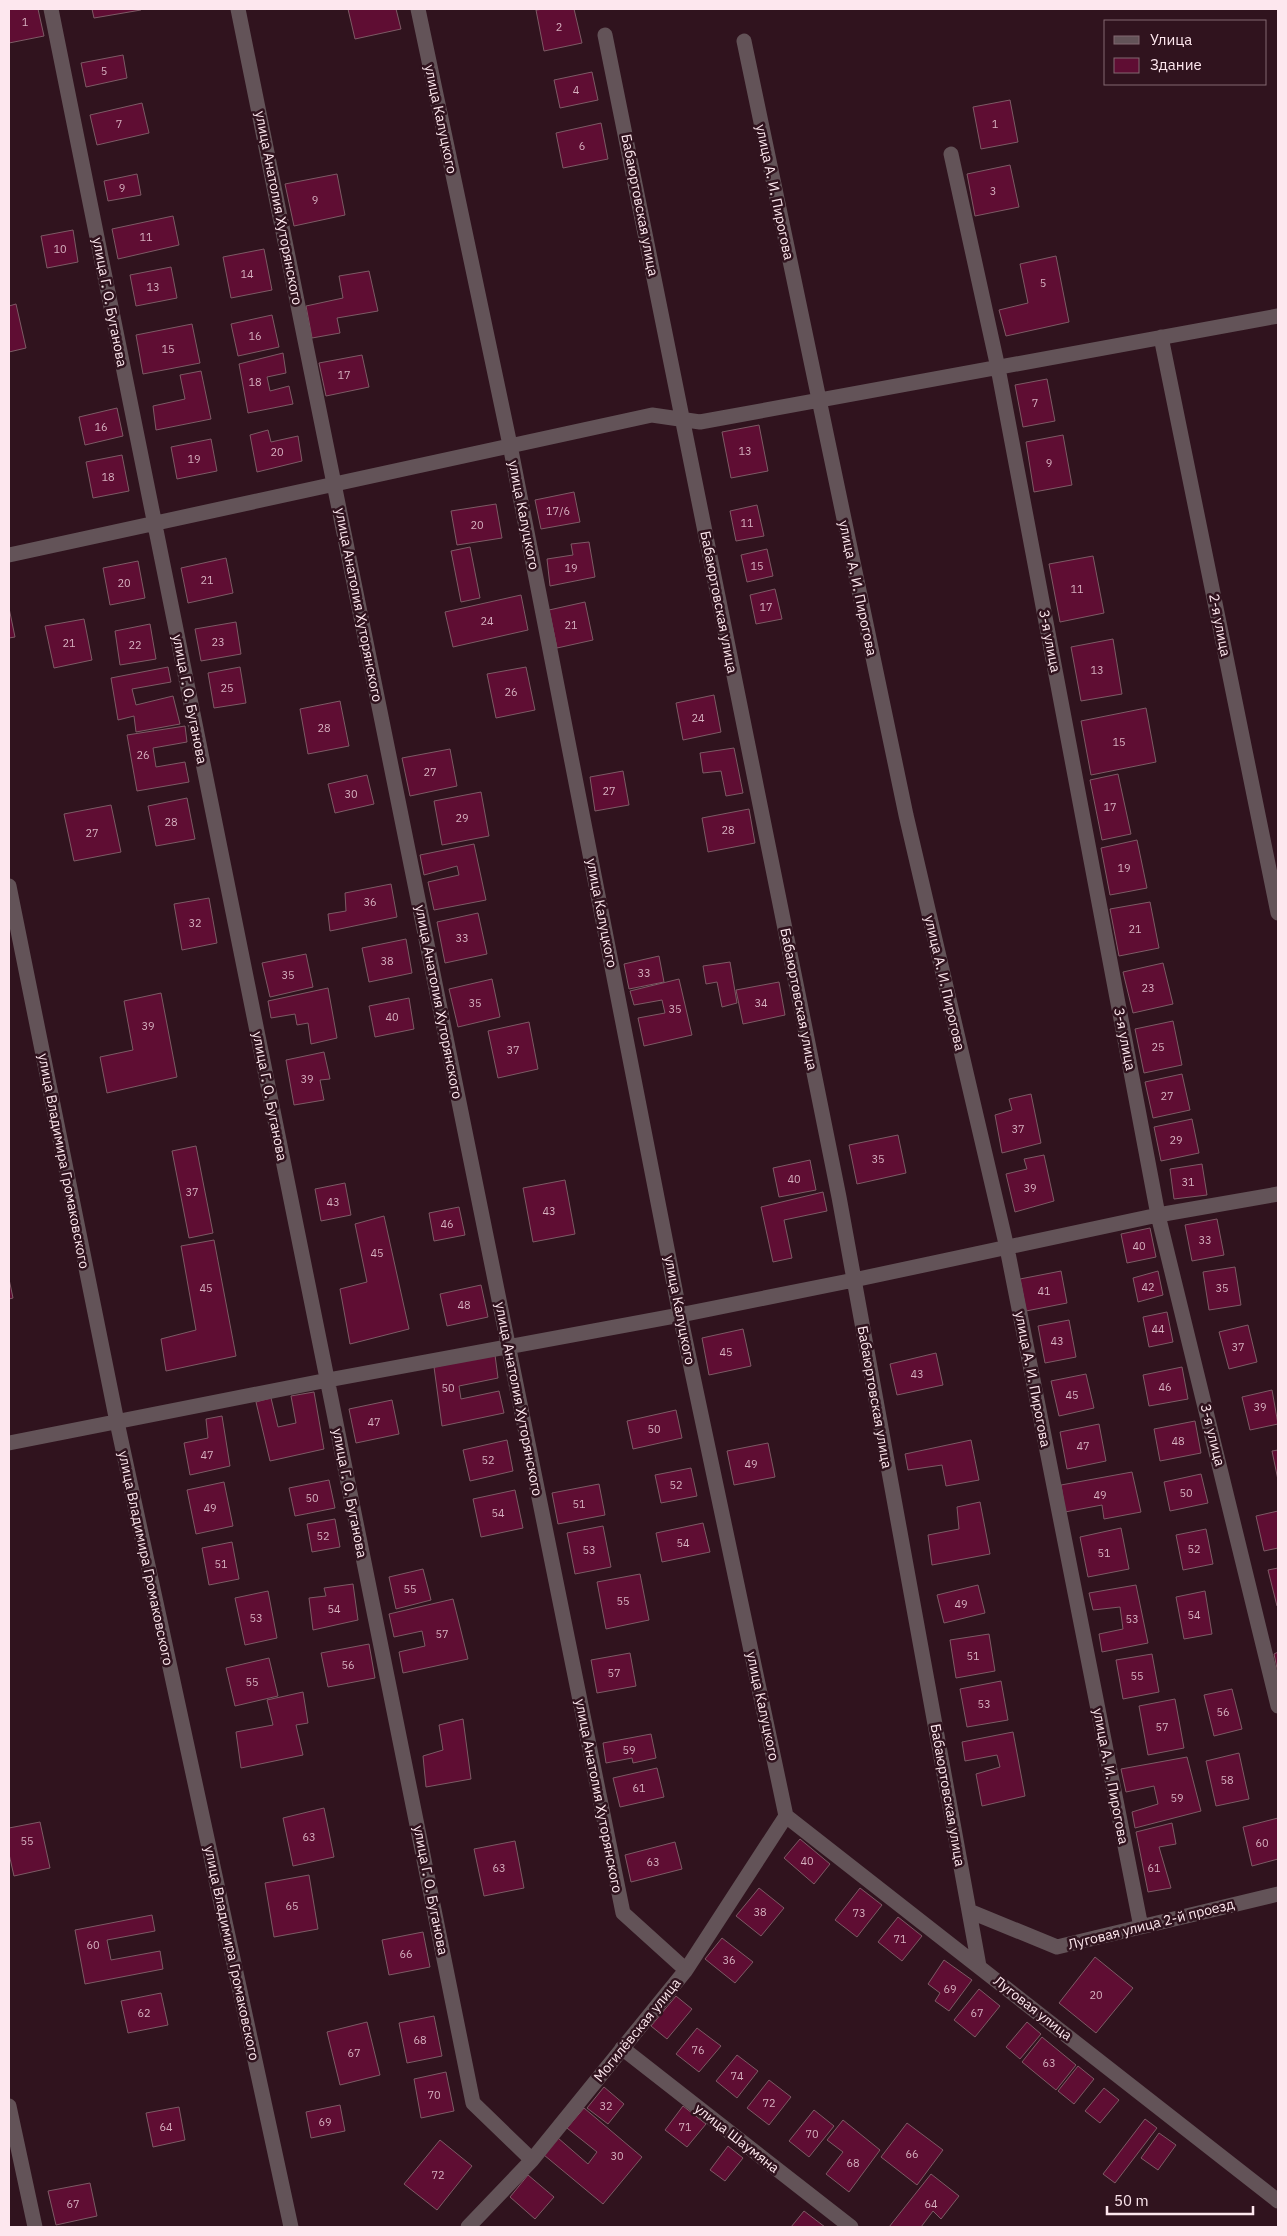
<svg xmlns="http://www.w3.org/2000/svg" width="1287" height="2236" font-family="'IBM Plex Sans',sans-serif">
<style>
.building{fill:#5f0d33;stroke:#7d5a65}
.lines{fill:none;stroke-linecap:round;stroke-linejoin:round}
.street{stroke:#635358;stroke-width:15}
.labels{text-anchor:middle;stroke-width:5;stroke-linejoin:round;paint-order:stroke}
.number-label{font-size:11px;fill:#d6b0bf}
.street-label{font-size:14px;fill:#fde7ee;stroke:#30131e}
</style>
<rect width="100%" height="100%" fill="#30131e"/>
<path class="building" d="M9,9H38L44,36L9,43Z
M92,9H141V10L94,18Z
M348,9H396L401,29L355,39Z
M544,9H574L582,43L544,51L536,10Z
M123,55L127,78L86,87L81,63Z
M592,72L598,100L560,108L554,80Z
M1010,100L1018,142L981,149L973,107Z
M142,103L149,133L97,145L90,115Z
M601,123L608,159L563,168L556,133Z
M1010,165L1019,207L975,216L967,174Z
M137,174L141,195L108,201L104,181Z
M337,174L345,215L294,226L285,184Z
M173,216L179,245L118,259L112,229Z
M73,230L78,262L47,268L41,236Z
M264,249L272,290L231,298L223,257Z
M1056,256L1069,322L1006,336L999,310L1028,303L1020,264Z
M171,267L177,298L136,306L130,275Z
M369,271L378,311L337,318L340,333L312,338L306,306L343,298L339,276Z
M16,304L26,348L9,352V306Z
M272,315L279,347L238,356L231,324Z
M192,324L200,363L143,374L136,335Z
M283,353L286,373L267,377L270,391L289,386L293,404L248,413L239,364Z
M362,355L369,387L326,396L319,363Z
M201,371L211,419L156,430L153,406L185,399L180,375Z
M1047,379L1055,421L1023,427L1015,385Z
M117,408L123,436L85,445L79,417Z
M759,425L768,471L731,478L722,432Z
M268,430L271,442L298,436L302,461L257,472L250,435Z
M1063,435L1072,485L1034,492L1026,442Z
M211,439L217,471L177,479L171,447Z
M122,455L129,491L93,498L86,462Z
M574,492L580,522L541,529L535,500Z
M496,504L502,538L457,545L451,511Z
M757,505L764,536L736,541L730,511Z
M589,542L595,577L550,586L547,559L573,555L571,544Z
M470,547L480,598L461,602L451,551Z
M767,549L773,576L747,582L741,555Z
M1093,556L1104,613L1060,622L1049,564Z
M226,558L233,593L188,603L181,568Z
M138,561L145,598L110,605L103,568Z
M775,589L782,619L756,624L750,595Z
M521,595L528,630L453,647L445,612Z
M585,602L593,640L557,648L549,610Z
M9,608L15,637L9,638Z
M84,619L92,660L54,668L45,626Z
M236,622L241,654L201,661L195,629Z
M150,624L156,659L120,665L115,631Z
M1113,639L1122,694L1081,701L1071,647Z
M168,667L171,682L132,689L136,705L173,696L180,724L136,732L134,716L118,720L111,678Z
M240,667L246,703L214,708L208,673Z
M526,667L535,710L496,718L487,674Z
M714,695L721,732L683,740L676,703Z
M340,701L349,746L308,754L300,709Z
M1146,708L1156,762L1091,775L1081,721Z
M185,726L187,742L153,748L156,767L185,762L189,782L137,791L127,735Z
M734,748L743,793L726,796L721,771L703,773L700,753Z
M450,749L457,786L410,796L402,758Z
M623,771L629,805L595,811L590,777Z
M1118,774L1131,834L1102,840L1090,780Z
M367,775L374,804L335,813L328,784Z
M481,792L489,836L442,845L434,801Z
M187,798L195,839L156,846L148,806Z
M111,805L121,852L74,861L64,814Z
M749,809L755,843L708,852L702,818Z
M1137,840L1147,888L1110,895L1101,848Z
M474,844L486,900L434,910L428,882L459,875L457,866L424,875L420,855Z
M391,884L397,917L330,931L328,914L346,911L345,893Z
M209,898L217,943L182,950L174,904Z
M1150,902L1159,948L1119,956L1110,909Z
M478,913L487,954L445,963L437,922Z
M406,939L412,973L369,982L362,948Z
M306,954L313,987L270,997L262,963Z
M659,956L664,982L629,989L624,964Z
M730,962L737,1003L722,1007L717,982L706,984L703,966Z
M1163,963L1173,1004L1133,1013L1123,972Z
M492,979L500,1017L458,1027L449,989Z
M679,979L692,1035L644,1046L638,1018L665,1013L662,1000L634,1005L630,991Z
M779,982L785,1015L743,1024L736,990Z
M328,988L337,1038L311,1044L308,1023L297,1025L295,1014L271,1018L268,1001Z
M161,993L177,1077L107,1093L100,1057L133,1050L124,1001Z
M409,998L414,1029L375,1037L369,1006Z
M1173,1021L1182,1065L1144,1073L1135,1029Z
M529,1022L538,1069L498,1078L488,1031Z
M324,1052L330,1079L320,1080L324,1100L294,1105L286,1060Z
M1182,1074L1190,1110L1153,1118L1145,1082Z
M1031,1094L1041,1143L1002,1153L995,1115L1012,1110L1009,1099Z
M1192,1119L1199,1153L1161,1161L1154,1127Z
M898,1135L906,1173L857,1184L849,1145Z
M196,1146L213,1233L189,1238L172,1151Z
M1044,1155L1054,1201L1015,1212L1006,1174L1027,1169L1024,1159Z
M810,1160L816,1190L779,1197L773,1168Z
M1202,1164L1207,1195L1174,1199L1170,1169Z
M565,1180L575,1234L533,1242L523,1188Z
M345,1183L351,1215L321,1221L315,1189Z
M823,1192L827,1211L784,1220L792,1258L773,1262L761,1207Z
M459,1207L465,1235L434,1241L429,1213Z
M384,1216L409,1329L350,1344L340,1289L367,1282L355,1224Z
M1217,1219L1224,1255L1192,1261L1185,1225Z
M1150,1228L1156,1257L1127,1263L1121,1234Z
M214,1240L236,1356L166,1371L161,1339L196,1330L181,1246Z
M1235,1267L1241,1305L1209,1310L1203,1272Z
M1061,1271L1067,1303L1026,1311L1020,1279Z
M1158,1271L1163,1295L1138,1302L1133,1278Z
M9,1279L13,1298L9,1299Z
M481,1285L488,1317L447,1326L440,1294Z
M1167,1312L1173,1342L1149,1347L1143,1317Z
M1069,1320L1076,1357L1045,1363L1038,1326Z
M1248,1325L1257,1362L1229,1369L1219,1332Z
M743,1329L751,1366L709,1375L702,1338Z
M936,1353L943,1385L897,1395L890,1364Z
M495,1355L498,1378L459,1386L461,1399L499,1391L504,1413L442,1426L434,1367Z
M1182,1367L1188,1399L1149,1406L1143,1375Z
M1086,1374L1094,1408L1059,1416L1051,1381Z
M1272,1390L1278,1424L1250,1430L1242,1397Z
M314,1392L324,1449L270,1461L256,1402L271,1398L278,1427L296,1423L291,1396Z
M392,1400L399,1434L356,1443L349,1409Z
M676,1410L682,1438L633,1449L627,1421Z
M222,1416L230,1466L190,1475L184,1443L208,1438L206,1419Z
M1195,1421L1201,1453L1160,1461L1154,1429Z
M1099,1424L1106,1461L1067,1469L1060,1432Z
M507,1440L513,1471L470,1481L463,1450Z
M971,1440L979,1480L946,1486L942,1465L908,1470L905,1454Z
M768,1443L775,1477L734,1485L727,1451Z
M1278,1450V1480L1272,1451Z
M691,1468L697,1496L661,1503L655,1475Z
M1132,1472L1141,1512L1104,1519L1102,1505L1065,1512L1061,1485Z
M1201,1474L1208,1503L1170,1511L1164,1482Z
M329,1480L335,1508L295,1516L289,1488Z
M224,1482L233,1526L196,1534L187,1490Z
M599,1484L605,1515L558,1524L552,1493Z
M515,1490L523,1528L481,1537L473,1499Z
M980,1502L990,1554L932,1565L928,1535L959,1529L957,1507Z
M1278,1511V1548L1264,1551L1256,1516Z
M335,1519L340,1547L312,1552L307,1524Z
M703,1523L710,1552L662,1562L656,1533Z
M603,1526L611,1567L575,1574L567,1533Z
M1121,1528L1129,1569L1088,1577L1080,1537Z
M1206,1529L1213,1564L1183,1570L1176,1535Z
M232,1542L239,1579L209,1585L202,1548Z
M1278,1568V1606H1277L1268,1570Z
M423,1569L431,1600L396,1609L389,1577Z
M640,1574L649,1620L606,1629L597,1582Z
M353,1584L358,1620L313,1630L309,1598L326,1596L324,1588Z
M978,1585L985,1613L944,1623L937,1595Z
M1136,1585L1148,1643L1102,1652L1099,1634L1123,1629L1120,1607L1093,1610L1089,1593Z
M268,1591L277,1638L245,1645L235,1598Z
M1205,1591L1212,1634L1184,1639L1176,1597Z
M453,1599L468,1659L403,1673L399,1652L425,1646L422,1631L394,1637L389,1614Z
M989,1634L995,1671L956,1678L950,1640Z
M369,1644L375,1678L328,1687L321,1653Z
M1278,1652V1673L1274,1654Z
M630,1653L636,1686L597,1693L591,1660Z
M1152,1654L1159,1692L1123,1699L1116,1660Z
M269,1658L278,1696L235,1706L226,1668Z
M1001,1681L1008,1720L967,1727L960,1689Z
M1232,1689L1242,1729L1214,1736L1204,1695Z
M303,1692L308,1723L296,1725L303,1755L241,1768L236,1732L273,1725L267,1700Z
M1175,1699L1184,1748L1148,1755L1139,1706Z
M463,1719L471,1779L426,1787L423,1756L443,1750L439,1725Z
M1013,1732L1025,1796L982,1806L976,1774L1000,1767L997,1755L965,1761L962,1742Z
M651,1734L656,1758L633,1763L632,1758L606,1763L603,1743Z
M1239,1753L1249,1799L1216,1806L1206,1761Z
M1187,1757L1201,1811L1135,1828L1132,1812L1158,1804L1154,1786L1126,1792L1121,1769Z
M657,1768L664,1797L620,1807L613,1778Z
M324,1808L334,1857L293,1866L283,1818Z
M1278,1818V1859L1252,1866L1243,1827Z
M40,1822L50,1868L14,1876L9,1854V1828Z
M1172,1823L1176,1844L1159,1847L1171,1888L1148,1892L1136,1832Z
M800,1839L830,1864L814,1884L784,1858Z
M515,1841L524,1888L484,1896L474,1849Z
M675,1842L682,1869L631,1882L625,1855Z
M309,1875L318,1929L274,1937L265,1883Z
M759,1888L784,1908L761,1936L736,1916Z
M860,1888L882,1905L857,1937L835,1920Z
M152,1915L155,1931L107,1940L111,1960L160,1951L163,1969L85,1984L75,1930Z
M898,1917L922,1936L902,1961L878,1942Z
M423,1932L430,1967L389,1975L382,1940Z
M722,1938L753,1962L735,1983L705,1959Z
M1095,1957L1133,1988L1096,2033L1059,2003Z
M944,1960L972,1980L949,2011L935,2001L940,1993L928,1984Z
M979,1989L1000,2006L975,2037L954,2020Z
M161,1993L168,2025L128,2033L121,2001Z
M676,1996L692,2009L667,2039L651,2026Z
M434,2016L442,2056L407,2063L399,2023Z
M367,2022L380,2075L340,2085L327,2032Z
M1027,2022L1041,2034L1020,2059L1006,2047Z
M697,2028L721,2046L699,2072L676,2054Z
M1042,2037L1076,2065L1056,2090L1022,2062Z
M737,2055L758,2071L737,2098L716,2081Z
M1078,2066L1094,2079L1074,2104L1058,2091Z
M446,2072L454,2111L421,2118L414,2079Z
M769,2080L791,2097L769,2125L747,2108Z
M604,2087L624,2104L608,2124L587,2108Z
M1104,2088L1119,2100L1100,2123L1085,2111Z
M340,2105L345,2131L311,2138L306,2112Z
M683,2106L706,2124L687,2147L665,2130Z
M179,2107L185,2140L153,2147L146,2113Z
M584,2108L642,2157L603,2204L544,2155L558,2138L588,2164L597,2152L567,2128Z
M814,2110L834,2126L809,2157L789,2141Z
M1145,2119L1157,2128L1115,2183L1103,2174Z
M843,2120L880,2150L849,2192L826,2174L843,2152L827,2140Z
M907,2123L943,2150L917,2185L881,2157Z
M1159,2133L1176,2145L1158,2170L1141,2158Z
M440,2140L472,2166L437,2210L404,2184Z
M728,2146L743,2158L725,2181L710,2170Z
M931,2174L959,2196L941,2219L933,2211L921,2227H889Z
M528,2175L554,2197L535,2219L510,2197Z
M90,2183L97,2216L56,2225L48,2191Z
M804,2211L825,2227H791Z"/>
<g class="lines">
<path class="street" d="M51,9L473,2103L532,2160
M238,9L623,1913L686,1970
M418,9L510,445L680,1315L786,1816
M605,35L839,1197L979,1966
M744,41L906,815L1007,1248L1141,1927
M951,154L998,368L1158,1215L1278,1706
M1161,337L1278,913
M9,555L652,415L700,422L1278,316
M9,886L117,1422L291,2227
M9,1443L328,1380L680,1315L854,1280L1158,1215L1278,1194
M786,1816L1278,2201
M969,1911L1057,1947L1278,1894
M622,2048L851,2227
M9,2106L35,2227
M468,2227L532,2160L686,1970L786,1816"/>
</g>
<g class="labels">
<g class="number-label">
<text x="25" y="26">1</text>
<text x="559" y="31">2</text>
<text x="104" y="75">5</text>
<text x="576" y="94">4</text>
<text x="119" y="128">7</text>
<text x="995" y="128">1</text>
<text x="582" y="150">6</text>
<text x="122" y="192">9</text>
<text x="993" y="195">3</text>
<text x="315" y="204">9</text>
<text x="146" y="241">11</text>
<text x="60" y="253">10</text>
<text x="247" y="278">14</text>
<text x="1043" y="287">5</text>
<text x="153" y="291">13</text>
<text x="255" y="340">16</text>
<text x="168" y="353">15</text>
<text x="344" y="379">17</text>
<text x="255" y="386">18</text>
<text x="1035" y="407">7</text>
<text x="101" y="431">16</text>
<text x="745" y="455">13</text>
<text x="277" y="456">20</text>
<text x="194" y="463">19</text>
<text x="1049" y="467">9</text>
<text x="108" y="481">18</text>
<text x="558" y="515">17/6</text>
<text x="747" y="527">11</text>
<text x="477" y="529">20</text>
<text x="757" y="570">15</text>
<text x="571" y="572">19</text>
<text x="207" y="584">21</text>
<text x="124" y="587">20</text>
<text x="1077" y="593">11</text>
<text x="766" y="611">17</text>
<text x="487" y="625">24</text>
<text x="571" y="629">21</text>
<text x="218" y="646">23</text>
<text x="69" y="647">21</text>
<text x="135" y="649">22</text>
<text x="1097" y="674">13</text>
<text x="227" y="692">25</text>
<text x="511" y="696">26</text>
<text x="698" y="722">24</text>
<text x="324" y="732">28</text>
<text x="1119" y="746">15</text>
<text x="143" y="759">26</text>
<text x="430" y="776">27</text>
<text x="609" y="795">27</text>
<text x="351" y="798">30</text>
<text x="1110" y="811">17</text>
<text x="462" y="822">29</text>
<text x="171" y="826">28</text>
<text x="728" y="834">28</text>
<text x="92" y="837">27</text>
<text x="1124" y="872">19</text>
<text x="370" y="906">36</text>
<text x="195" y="927">32</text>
<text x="1135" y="933">21</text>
<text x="462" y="942">33</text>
<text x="387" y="965">38</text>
<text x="644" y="977">33</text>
<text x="288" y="979">35</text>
<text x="1148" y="992">23</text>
<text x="475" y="1007">35</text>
<text x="761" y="1007">34</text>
<text x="675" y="1013">35</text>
<text x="392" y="1021">40</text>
<text x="148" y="1030">39</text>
<text x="1158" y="1051">25</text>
<text x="513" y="1054">37</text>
<text x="307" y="1083">39</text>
<text x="1167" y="1100">27</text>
<text x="1018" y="1133">37</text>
<text x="1176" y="1144">29</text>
<text x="878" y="1163">35</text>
<text x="794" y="1183">40</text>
<text x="1188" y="1186">31</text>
<text x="1030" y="1192">39</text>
<text x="192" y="1196">37</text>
<text x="333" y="1206">43</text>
<text x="549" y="1215">43</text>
<text x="447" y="1228">46</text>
<text x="1205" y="1244">33</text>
<text x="1139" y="1250">40</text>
<text x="377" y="1257">45</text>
<text x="1148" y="1291">42</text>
<text x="206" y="1292">45</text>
<text x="1222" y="1292">35</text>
<text x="1044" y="1295">41</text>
<text x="464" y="1309">48</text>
<text x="1158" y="1333">44</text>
<text x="1057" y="1345">43</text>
<text x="1238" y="1351">37</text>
<text x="726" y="1356">45</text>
<text x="917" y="1378">43</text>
<text x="1165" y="1391">46</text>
<text x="448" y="1392">50</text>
<text x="1072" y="1399">45</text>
<text x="1260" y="1411">39</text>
<text x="374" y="1426">47</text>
<text x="654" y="1433">50</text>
<text x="1178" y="1445">48</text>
<text x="1083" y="1450">47</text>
<text x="207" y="1459">47</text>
<text x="488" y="1464">52</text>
<text x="751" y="1468">49</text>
<text x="676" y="1489">52</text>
<text x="1186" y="1497">50</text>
<text x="1100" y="1499">49</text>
<text x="312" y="1502">50</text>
<text x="579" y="1508">51</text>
<text x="210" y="1512">49</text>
<text x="498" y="1517">54</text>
<text x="323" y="1540">52</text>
<text x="683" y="1547">54</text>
<text x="1194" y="1553">52</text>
<text x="589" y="1554">53</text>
<text x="1104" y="1557">51</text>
<text x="221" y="1568">51</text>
<text x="410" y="1593">55</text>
<text x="623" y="1605">55</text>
<text x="961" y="1608">49</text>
<text x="334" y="1613">54</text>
<text x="1194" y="1619">54</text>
<text x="256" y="1622">53</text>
<text x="1132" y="1623">53</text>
<text x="442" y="1638">57</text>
<text x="973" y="1660">51</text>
<text x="348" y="1669">56</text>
<text x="614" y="1677">57</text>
<text x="1137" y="1680">55</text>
<text x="252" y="1686">55</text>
<text x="984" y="1708">53</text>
<text x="1223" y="1716">56</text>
<text x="1162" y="1731">57</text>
<text x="629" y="1754">59</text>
<text x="1227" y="1784">58</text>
<text x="639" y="1792">61</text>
<text x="1177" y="1802">59</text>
<text x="309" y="1841">63</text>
<text x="27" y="1845">55</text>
<text x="1262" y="1847">60</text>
<text x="807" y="1865">40</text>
<text x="653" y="1866">63</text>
<text x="499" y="1872">63</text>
<text x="1154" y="1872">61</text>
<text x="292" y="1910">65</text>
<text x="760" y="1916">38</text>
<text x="859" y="1917">73</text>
<text x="900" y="1943">71</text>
<text x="93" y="1949">60</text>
<text x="406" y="1958">66</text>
<text x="729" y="1964">36</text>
<text x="950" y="1993">69</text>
<text x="1096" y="1999">20</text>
<text x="144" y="2017">62</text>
<text x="977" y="2017">67</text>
<text x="420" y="2044">68</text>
<text x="698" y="2054">76</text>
<text x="354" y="2057">67</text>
<text x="1049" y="2067">63</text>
<text x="737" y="2080">74</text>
<text x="434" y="2099">70</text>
<text x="769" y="2107">72</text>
<text x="606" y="2110">32</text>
<text x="325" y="2126">69</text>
<text x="166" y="2131">64</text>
<text x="685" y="2131">71</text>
<text x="812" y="2138">70</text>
<text x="912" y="2158">66</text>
<text x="617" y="2160">30</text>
<text x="853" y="2167">68</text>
<text x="438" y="2179">72</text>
<text x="73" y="2208">67</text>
<text x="931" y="2208">64</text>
</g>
<g class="street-label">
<text transform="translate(441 119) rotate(78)" y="5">улица Калуцкого</text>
<text transform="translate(775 192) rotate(78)" y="5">улица А. И. Пирогова</text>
<text transform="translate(640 205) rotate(79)" y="5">Бабаюртовская улица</text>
<text transform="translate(279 208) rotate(79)" y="5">улица Анатолия Хуторянского</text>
<text transform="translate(110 302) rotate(79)" y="5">улица Г. О. Буганова</text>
<text transform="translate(524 515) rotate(79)" y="5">улица Калуцкого</text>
<text transform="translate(858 588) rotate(78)" y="5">улица А. И. Пирогова</text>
<text transform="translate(719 602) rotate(79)" y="5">Бабаюртовская улица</text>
<text transform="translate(359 605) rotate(79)" y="5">улица Анатолия Хуторянского</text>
<text transform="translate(1220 625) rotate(79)" y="5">2-я улица</text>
<text transform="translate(1050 641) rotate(79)" y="5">3-я улица</text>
<text transform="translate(190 699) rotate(79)" y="5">улица Г. О. Буганова</text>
<text transform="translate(602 913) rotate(79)" y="5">улица Калуцкого</text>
<text transform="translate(945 983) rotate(77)" y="5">улица А. И. Пирогова</text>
<text transform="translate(799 999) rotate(79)" y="5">Бабаюртовская улица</text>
<text transform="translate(439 1002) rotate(79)" y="5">улица Анатолия Хуторянского</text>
<text transform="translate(1125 1039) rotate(79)" y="5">3-я улица</text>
<text transform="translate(270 1096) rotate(79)" y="5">улица Г. О. Буганова</text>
<text transform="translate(64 1161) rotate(79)" y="5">улица Владимира Громаковского</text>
<text transform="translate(680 1310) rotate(79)" y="5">улица Калуцкого</text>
<text transform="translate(1033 1379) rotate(79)" y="5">улица А. И. Пирогова</text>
<text transform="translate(875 1397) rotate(80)" y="5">Бабаюртовская улица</text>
<text transform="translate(519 1399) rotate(79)" y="5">улица Анатолия Хуторянского</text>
<text transform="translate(1213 1435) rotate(76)" y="5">3-я улица</text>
<text transform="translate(350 1493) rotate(79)" y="5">улица Г. О. Буганова</text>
<text transform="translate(146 1558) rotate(78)" y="5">улица Владимира Громаковского</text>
<text transform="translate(763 1706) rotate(78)" y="5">улица Калуцкого</text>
<text transform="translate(1111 1776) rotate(79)" y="5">улица А. И. Пирогова</text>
<text transform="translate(948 1795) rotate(80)" y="5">Бабаюртовская улица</text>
<text transform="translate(599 1796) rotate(79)" y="5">улица Анатолия Хуторянского</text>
<text transform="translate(431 1890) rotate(79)" y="5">улица Г. О. Буганова</text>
<text transform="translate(1151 1924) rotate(-14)" y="5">Луговая улица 2-й проезд</text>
<text transform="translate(232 1953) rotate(78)" y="5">улица Владимира Громаковского</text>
<text transform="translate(1033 2008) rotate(38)" y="5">Луговая улица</text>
<text transform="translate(637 2030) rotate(-51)" y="5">Могилёвская улица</text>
<text transform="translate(737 2138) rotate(38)" y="5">улица Шаумяна</text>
</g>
</g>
<rect width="1287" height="2236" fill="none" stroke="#fde7ee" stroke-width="20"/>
<rect x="1104" y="20" width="162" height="65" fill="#30131e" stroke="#826871"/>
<rect x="1114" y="36" width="25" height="8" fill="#635358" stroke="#826871"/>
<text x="1150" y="45" font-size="15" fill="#fde7ee">Улица</text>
<rect x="1114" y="58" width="25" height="15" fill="#5f0d33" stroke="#826871"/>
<text x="1150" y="70" font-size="15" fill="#fde7ee">Здание</text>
<path d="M1107 2206v8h146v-8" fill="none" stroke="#fde7ee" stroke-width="2.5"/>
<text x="1114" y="2206" font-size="15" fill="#fde7ee" stroke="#30131e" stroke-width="4" paint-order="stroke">50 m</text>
</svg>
